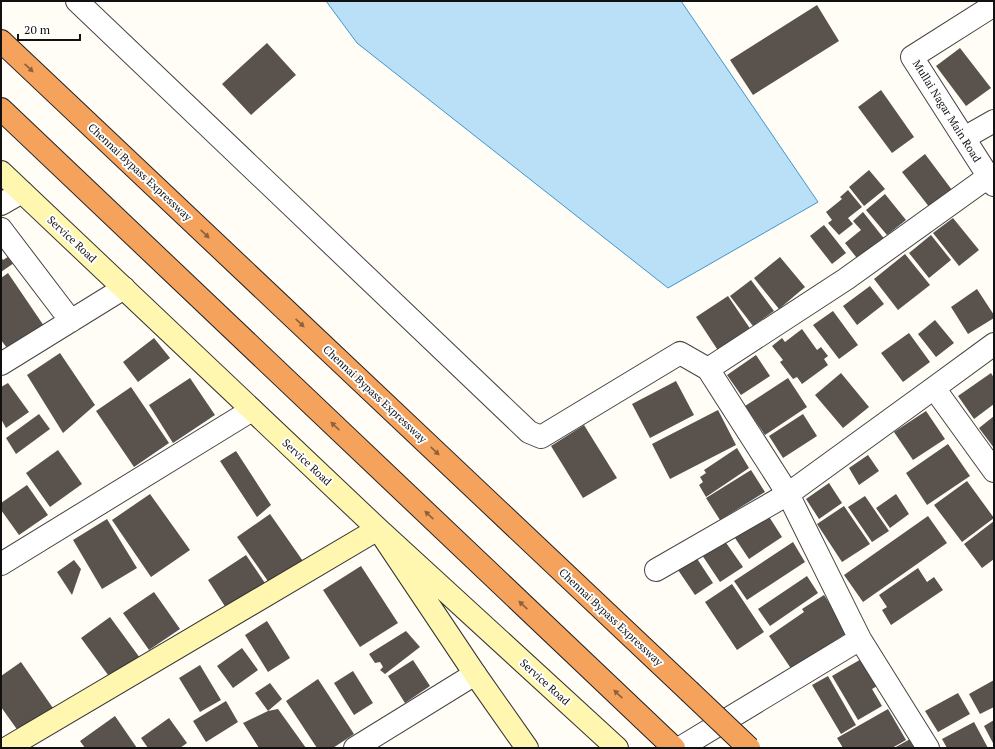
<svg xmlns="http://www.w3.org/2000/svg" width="995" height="749" font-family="'PT Serif',serif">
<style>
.water{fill:#b9e0f7;stroke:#3f96cf}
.building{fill:#5a524d}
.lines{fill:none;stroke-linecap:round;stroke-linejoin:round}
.street-casing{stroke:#444;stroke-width:24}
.secondary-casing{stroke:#333;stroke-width:24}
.highway-casing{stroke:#222;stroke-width:24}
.street{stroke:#fff;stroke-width:22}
.secondary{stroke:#fff6b0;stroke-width:22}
.highway{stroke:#f5a25d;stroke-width:22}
.highway-bridge-casing{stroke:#222;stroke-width:24;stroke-linecap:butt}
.highway-bridge{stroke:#f5a25d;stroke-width:22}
.oneway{fill:#8e613b}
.labels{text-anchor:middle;stroke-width:4;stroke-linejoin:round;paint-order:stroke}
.street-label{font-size:11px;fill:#111;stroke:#fff}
</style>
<rect width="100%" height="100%" fill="#fffdf5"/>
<path class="water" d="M326,1H681L818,202L668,288L357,43Z"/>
<path class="building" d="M817,5L839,41L753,95L730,60Z
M267,43L296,75L251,115L222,84Z
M960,48L991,88L966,106L936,66Z
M881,90L914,137L892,153L858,107Z
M925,154L952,190L930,208L902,172Z
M869,170L885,189L864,206L849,187Z
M848,190L862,207L848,218L853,224L839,235L828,223L832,220L826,212L842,199L840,197Z
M885,194L906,220L887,235L866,210Z
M863,212L886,241L860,262L845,243L861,230L853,221Z
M953,218L979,250L959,266L933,233Z
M824,225L846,253L832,264L810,236Z
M931,235L951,260L929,278L909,253Z
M905,254L930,285L898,310L874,279Z
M11,255L14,263L1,272V257L3,260Z
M780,257L805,287L779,309L754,278Z
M8,273L44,326L10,352L1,340V278Z
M751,280L774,311L753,326L730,296Z
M870,286L884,304L857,325L843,306Z
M977,289L994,315V318L968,334L951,307Z
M728,296L751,330L719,352L696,317Z
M833,311L858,345L839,359L813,325Z
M935,320L954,343L936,357L918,334Z
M802,329L817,350L821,347L828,356L824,359L828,365L802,384L797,377L793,379L780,362L783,360L772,346L782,338L785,342Z
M909,333L930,362L903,382L881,353Z
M154,338L170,358L138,382L123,362Z
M60,353L95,405L63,433L27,375Z
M756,355L770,376L741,395L727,375Z
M841,373L869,407L843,428L815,395Z
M991,373L994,378V404L974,419L958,396Z
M190,378L215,415L173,443L149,405Z
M788,378L807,407L765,435L745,406Z
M676,381L694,415L650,438L632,404Z
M8,383L29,412L6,428L1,419V387Z
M131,387L169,443L134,467L96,411Z
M718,410L736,445L670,479L652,444Z
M926,411L945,439L913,460L894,432Z
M39,414L50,429L16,454L6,438Z
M803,414L817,436L783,458L769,436Z
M994,416V448L979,428Z
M584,425L617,478L583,498L551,446Z
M948,444L970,476L927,505L906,473Z
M737,448L749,468L706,497L699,485L703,482L700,477L706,473L704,470Z
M58,450L82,484L50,507L26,473Z
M236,451L271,505L257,517L220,461Z
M868,455L879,471L859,485L849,468Z
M751,470L765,492L720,520L706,498Z
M967,481L994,518L962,542L934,505Z
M829,483L842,503L819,519L806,499Z
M27,485L48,515L19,535L1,510V503Z
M150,494L190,550L151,577L112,520Z
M896,494L909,514L890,528L876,508Z
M865,496L889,531L872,542L848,507Z
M844,506L870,544L842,562L817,524Z
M766,512L782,537L749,559L733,535Z
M270,514L305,564L272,587L237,537Z
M928,516L947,543L863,602L844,575Z
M107,519L137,568L102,589L73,540Z
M994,521V559L982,568L964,544Z
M722,537L743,567L720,582L700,552Z
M793,542L805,562L747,600L734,581Z
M694,554L713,583L695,595L676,567Z
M246,555L267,586L228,611L208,580Z
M74,560L81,569L72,595L57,572Z
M361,566L398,623L360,647L323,590Z
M918,568L927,582L934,577L943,590L891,625L882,610L887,607L879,595Z
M807,576L818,593L770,626L758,609Z
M732,584L764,632L737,650L705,602Z
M154,592L180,629L149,650L123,613Z
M824,595L848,632L792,670L769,636L804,612L802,609Z
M110,617L140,658L111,679L81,638Z
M267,621L290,658L268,672L245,635Z
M406,631L420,647L385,674L380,670L383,667L380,662L375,663L369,654Z
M242,648L258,670L233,688L217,666Z
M863,658L879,685L872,689L882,706L858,720L832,676Z
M413,660L430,686L405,703L388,676Z
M21,662L55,711L21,735L1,707V676Z
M200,665L221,700L200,712L179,678Z
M353,671L373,703L354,715L334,683Z
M828,676L856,725L841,734L812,685Z
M318,679L354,734L333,748H317L286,701Z
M994,680V707L980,714L969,694Z
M270,683L282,699L268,711L255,693Z
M958,693L970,714L938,732L925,711Z
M226,701L238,722L206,742L193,721Z
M278,709L306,748H259L243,723L268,711Z
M888,709L906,740L892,748H843L837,738Z
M115,716L137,748H85L80,741Z
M169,718L187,743L180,748H148L141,738Z
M994,720V745L984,726Z
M974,722L988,748H947L942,739Z
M912,738L917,748H894Z"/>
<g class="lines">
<g class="street-casing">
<path id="street" d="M77,1L529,432L541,437L680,353L708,369L788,494L656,570
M994,5L912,57L994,185
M964,138L994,121
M1,204L22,192
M1,229L71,321
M1,364L124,288
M708,369L846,279L988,177
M934,388L994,471
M1,564L252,410
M860,639L928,748
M355,748L475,674
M680,748L860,639L788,494L934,388L994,344"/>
</g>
<g class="secondary-casing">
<path id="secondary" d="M1,172L378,529L617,748
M7,748L378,529L475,674L527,748"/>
</g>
<g class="highway-casing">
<path id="highway" d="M1,41L689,691
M1,109L674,748"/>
</g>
<use href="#street" class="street"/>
<use href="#secondary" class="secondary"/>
<use href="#highway" class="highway"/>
<g class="highway-bridge-casing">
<path id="highway-bridge" d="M689,691L749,748"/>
</g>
<use href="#highway-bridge" class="highway-bridge"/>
</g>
<defs><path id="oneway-solid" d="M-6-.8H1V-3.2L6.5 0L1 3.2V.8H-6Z"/></defs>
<g class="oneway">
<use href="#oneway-solid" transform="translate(29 68) rotate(43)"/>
<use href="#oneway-solid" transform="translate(205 234) rotate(43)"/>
<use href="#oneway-solid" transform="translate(300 323) rotate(43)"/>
<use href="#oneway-solid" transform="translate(335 426) rotate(-137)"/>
<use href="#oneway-solid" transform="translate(435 451) rotate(43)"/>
<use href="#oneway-solid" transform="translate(429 515) rotate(-137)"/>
<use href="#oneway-solid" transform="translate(523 605) rotate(-137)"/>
<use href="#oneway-solid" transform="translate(618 694) rotate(-137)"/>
</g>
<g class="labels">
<g class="street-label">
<text transform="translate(947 111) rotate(58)" y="4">Mullai Nagar Main Road</text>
<text transform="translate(140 172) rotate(43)" y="4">Chennai Bypass Expressway</text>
<text transform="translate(72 239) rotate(43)" y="4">Service Road</text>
<text transform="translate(375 394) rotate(43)" y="4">Chennai Bypass Expressway</text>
<text transform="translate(307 462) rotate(43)" y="4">Service Road</text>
<text transform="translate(611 617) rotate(43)" y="4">Chennai Bypass Expressway</text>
<text transform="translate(545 682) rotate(42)" y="4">Service Road</text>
</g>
</g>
<rect width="995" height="749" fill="none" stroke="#111111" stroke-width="4"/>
<path d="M18 34v6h62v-6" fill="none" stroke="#111111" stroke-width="2"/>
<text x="24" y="34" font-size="12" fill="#111111" stroke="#ffffff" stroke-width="3" paint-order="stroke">20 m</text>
</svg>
